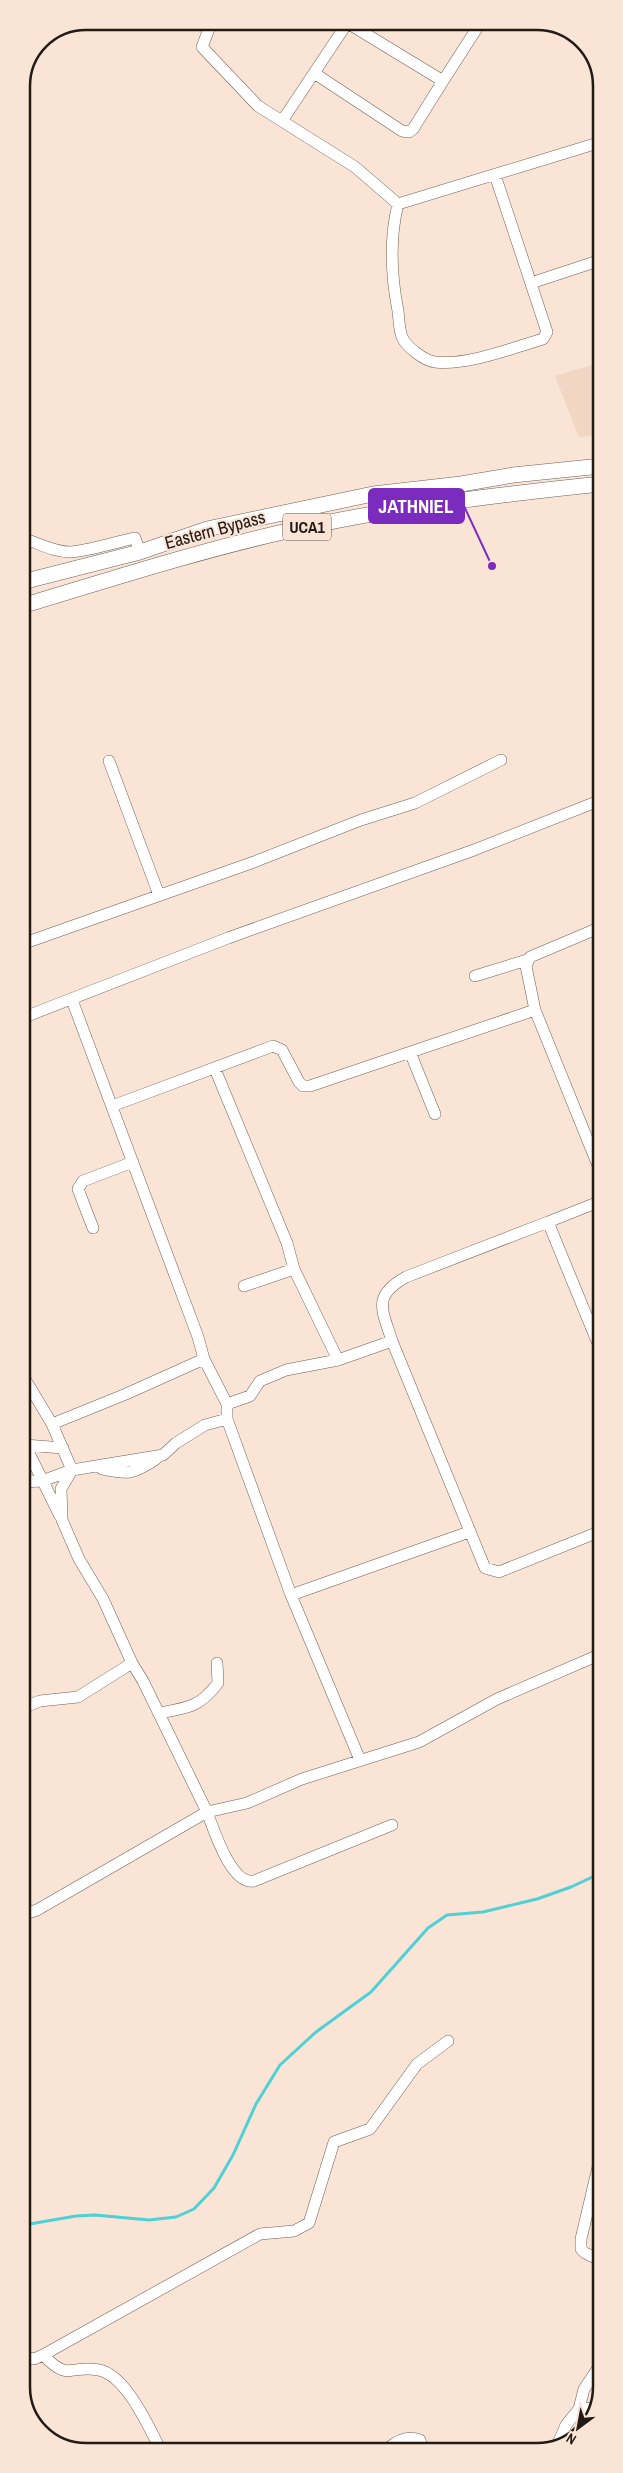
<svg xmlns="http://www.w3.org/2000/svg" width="623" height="2473" font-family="'Archivo Narrow',sans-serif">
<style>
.built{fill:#f2d6c4}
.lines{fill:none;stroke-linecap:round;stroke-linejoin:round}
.stream{stroke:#4ed0d5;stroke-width:3}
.minor-casing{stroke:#705f53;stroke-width:12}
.major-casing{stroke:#705f53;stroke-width:16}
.minor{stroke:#fff;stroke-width:11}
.major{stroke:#fff;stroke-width:15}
.labels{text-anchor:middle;stroke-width:4;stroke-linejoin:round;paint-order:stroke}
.shield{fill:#f9e4d6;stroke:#62574f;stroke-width:1}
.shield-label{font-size:16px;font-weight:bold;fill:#211a15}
.street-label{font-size:18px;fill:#211a15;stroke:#f9e4d6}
.rim{fill:none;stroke:#211a15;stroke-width:2.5}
.leader{fill:none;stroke:#7b2cbf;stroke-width:2}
.callout-dot{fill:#7b2cbf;stroke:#f9e4d6;stroke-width:2}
.callout{fill:#7b2cbf;stroke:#7b2cbf;stroke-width:2}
.callout-label{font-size:19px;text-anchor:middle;font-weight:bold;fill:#fff}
</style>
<rect width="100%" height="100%" fill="#f9e4d6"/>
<path class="built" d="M601,362V435L579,437L555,376Z"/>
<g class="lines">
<path class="stream" d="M30,2224L76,2216L95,2215L149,2220L176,2217L194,2209L214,2188L233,2155L256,2104L280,2065L316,2032L371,1992L428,1928L447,1915L483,1912L537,1899L571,1887L601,1873"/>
<g class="minor-casing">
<path id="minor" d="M212,21L202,47L258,106L355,167L398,204
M346,22L443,81L481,22
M314,73L402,131L409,132L413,129L443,81
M282,121L348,22
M398,204C389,240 391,275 398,311C399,319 399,329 402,337C406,347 425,361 435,362C467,366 512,348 543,339L547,332L495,175
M398,204L601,142
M531,283L601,260
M21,538C37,542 53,552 70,552C89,551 115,542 135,538L140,552
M109,761L159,895
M22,944L254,862L361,820L415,803L501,760
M475,976L527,960
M72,1000L198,1337L204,1359L227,1404
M535,1010L526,966L530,957L601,927
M22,1018L228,938L474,850L601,800
M410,1052L435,1114
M215,1069L287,1243L294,1269L338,1360
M112,1106L273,1046L282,1050L299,1082L303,1086H310L535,1010L601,1173
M601,1201L548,1222L601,1351
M548,1222L406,1277C372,1296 382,1309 392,1341L485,1568L499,1572L601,1531
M93,1228L78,1189L83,1181L133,1162
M244,1286L294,1269
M22,1374L52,1424L72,1470L61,1489L62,1520L79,1559L103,1599L132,1663L143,1681L207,1812L247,1803L302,1779L419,1742L497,1699L601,1654
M52,1424L126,1394L204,1359
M23,1442L25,1445L63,1448
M25,1445L60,1516
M102,1469C128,1475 134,1474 156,1459
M22,1482L42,1481L72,1470L163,1455L176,1443L205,1425L227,1419
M291,1595L469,1532
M22,1708L40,1701L78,1697L132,1663
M159,1713C188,1708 200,1707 218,1683L217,1663
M360,1760L291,1595L227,1419V1404L250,1396L260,1381L286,1370L338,1360L392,1341
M22,1915L37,1910L207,1812C214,1830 231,1885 254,1881L392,1825
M602,2150L581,2239V2249L585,2253L602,2261
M43,2355L260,2234L294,2231L309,2223L334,2142L370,2129L417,2064L448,2041
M22,2357L34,2359L43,2355C70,2383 70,2364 99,2370C126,2375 150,2429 161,2451
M579,2409L584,2389L602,2362
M557,2446L566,2425L579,2409L594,2408
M384,2451C396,2442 405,2435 420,2440L423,2451"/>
</g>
<g class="major-casing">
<path id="major" d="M22,582L140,552L207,529L373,494L461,484L513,475L601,466
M22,606C108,580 195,552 283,532C387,508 495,495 601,484"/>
</g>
<use href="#minor" class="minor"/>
<use href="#major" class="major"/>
</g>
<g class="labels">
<rect class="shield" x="283" y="513.5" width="48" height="27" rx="4"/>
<g class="shield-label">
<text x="307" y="533">UCA1</text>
</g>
<g class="street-label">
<text transform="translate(215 530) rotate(-15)" y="6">Eastern Bypass</text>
</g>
</g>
<path d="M0 0H623V2473H0ZM86 30H537A56 56 0 0 1 593 86V2387A56 56 0 0 1 537 2443H86A56 56 0 0 1 30 2387V86A56 56 0 0 1 86 30Z" fill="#f9e4d6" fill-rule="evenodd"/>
<path class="rim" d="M86 30H537A56 56 0 0 1 593 86V2387A56 56 0 0 1 537 2443H86A56 56 0 0 1 30 2387V86A56 56 0 0 1 86 30Z"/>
<path class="leader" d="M492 566L464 506"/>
<circle class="callout-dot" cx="492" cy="566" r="5"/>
<rect class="callout" x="369" y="489" width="95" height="34" rx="5"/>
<g class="callout-label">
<text x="416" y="513">JATHNIEL</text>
</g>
<g transform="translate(578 2428) rotate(212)" stroke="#f9e4d6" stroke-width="4" paint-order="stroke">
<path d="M0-4L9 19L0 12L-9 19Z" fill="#211a15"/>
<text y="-8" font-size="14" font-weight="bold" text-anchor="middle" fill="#211a15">N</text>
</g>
</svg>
